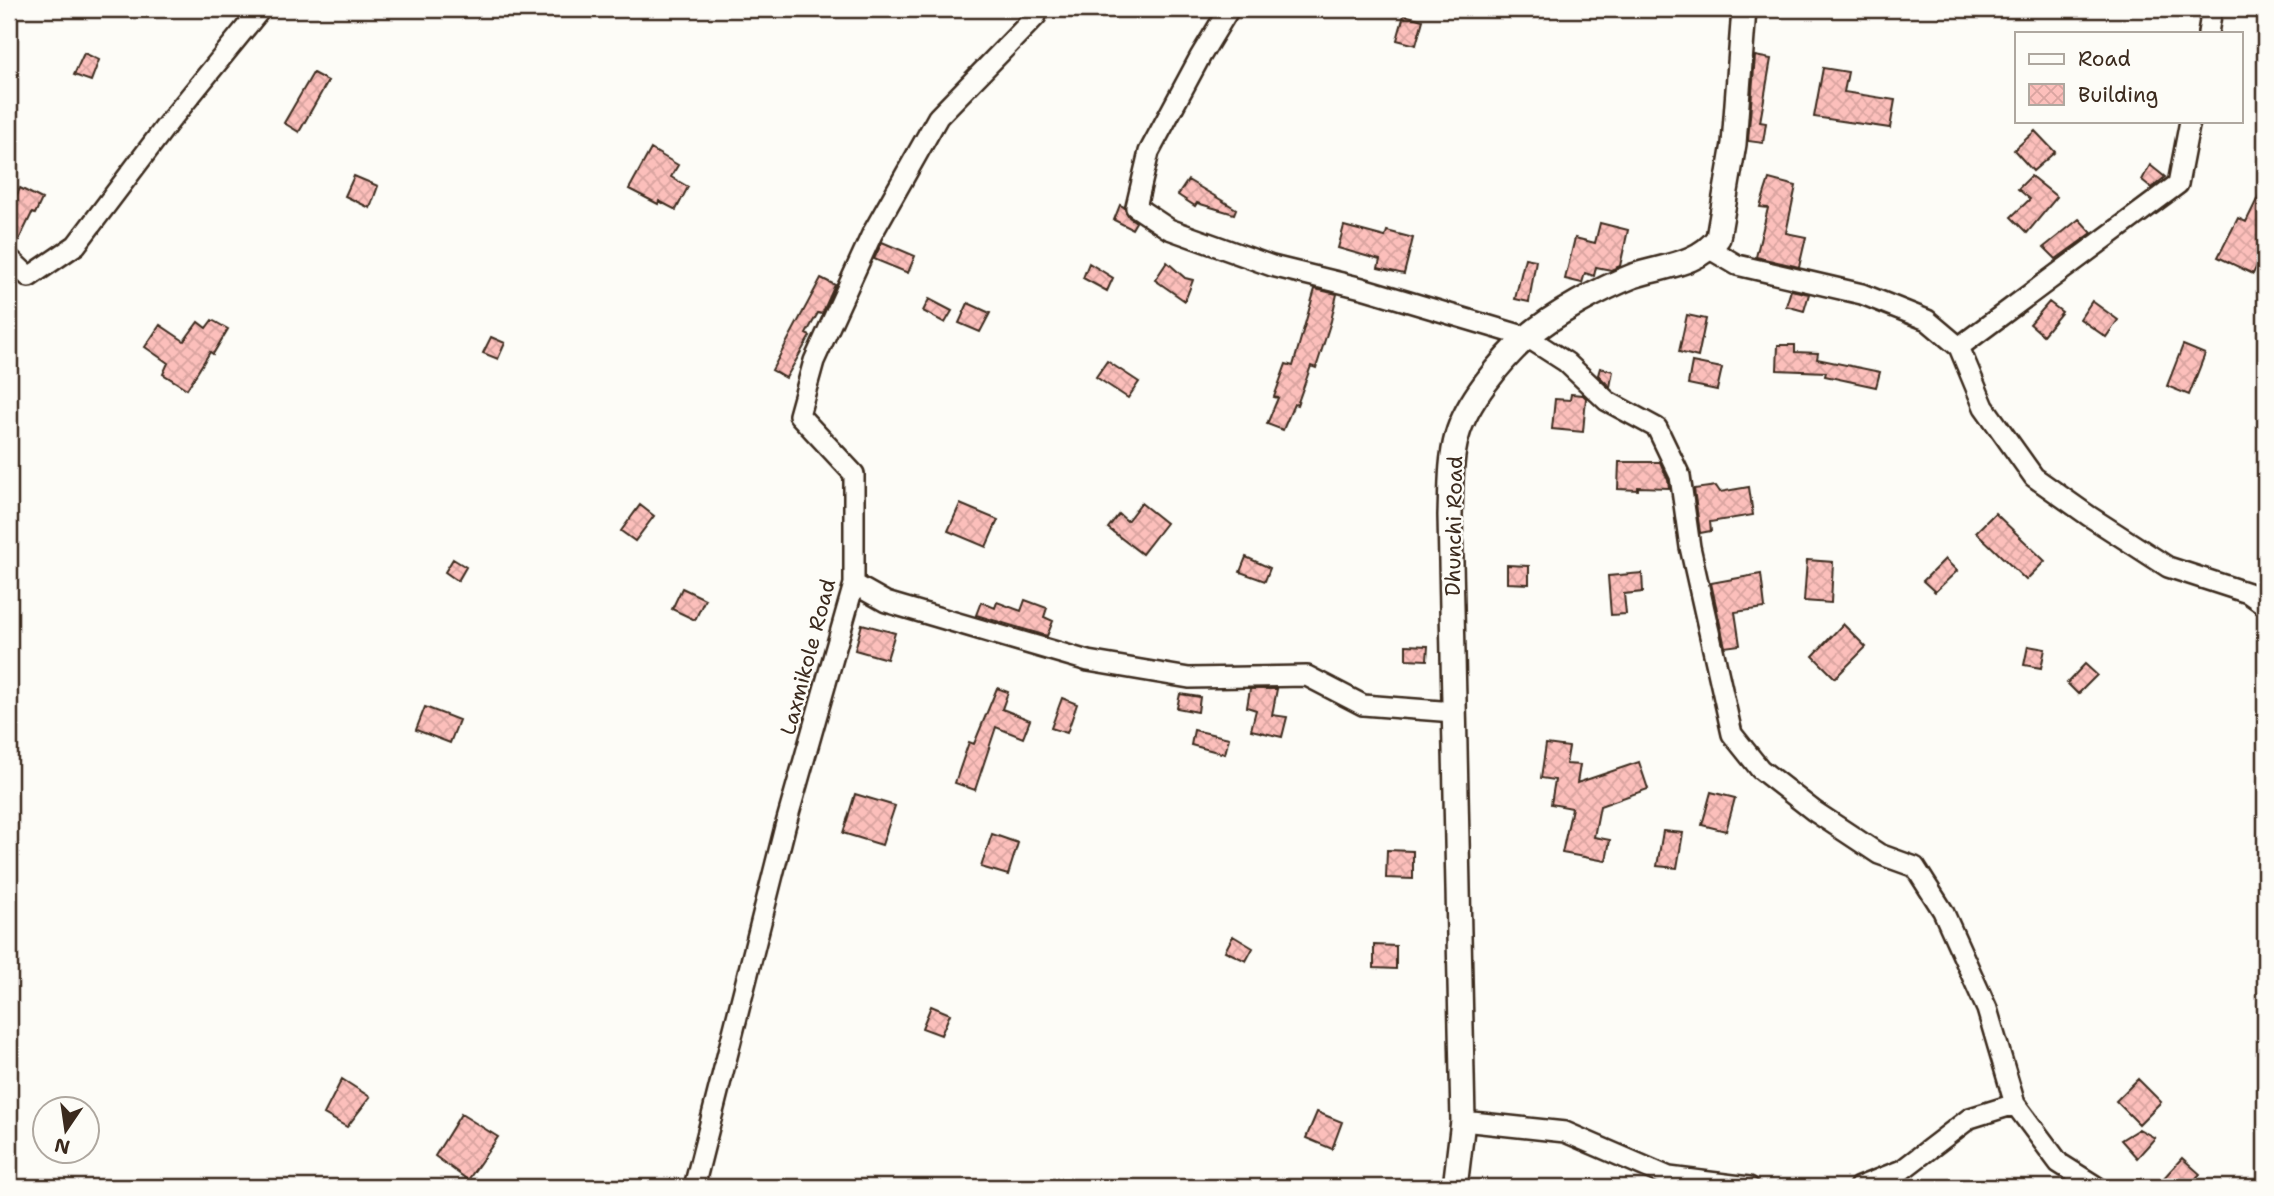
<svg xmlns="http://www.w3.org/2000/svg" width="2274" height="1196" font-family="'Shantell Sans',sans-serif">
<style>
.building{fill:url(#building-cross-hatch);stroke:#3b2a1e;stroke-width:2}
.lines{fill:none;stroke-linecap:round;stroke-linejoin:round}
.minor-casing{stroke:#3b2a1e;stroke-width:24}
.tertiary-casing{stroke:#3b2a1e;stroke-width:28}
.minor{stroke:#fdfcf7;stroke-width:19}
.tertiary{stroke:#fdfcf7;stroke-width:23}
.labels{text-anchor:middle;stroke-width:5;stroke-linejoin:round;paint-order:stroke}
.street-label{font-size:21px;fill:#3b2a1e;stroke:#fdfcf7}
</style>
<defs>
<pattern id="building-cross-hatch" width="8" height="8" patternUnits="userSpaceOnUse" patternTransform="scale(1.75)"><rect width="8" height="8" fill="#fcbfbb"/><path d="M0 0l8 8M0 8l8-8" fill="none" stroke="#d9a4a0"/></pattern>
</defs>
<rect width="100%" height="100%" fill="#fdfcf7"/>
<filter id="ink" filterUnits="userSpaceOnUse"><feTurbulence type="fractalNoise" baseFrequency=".0143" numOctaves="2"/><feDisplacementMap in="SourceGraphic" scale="14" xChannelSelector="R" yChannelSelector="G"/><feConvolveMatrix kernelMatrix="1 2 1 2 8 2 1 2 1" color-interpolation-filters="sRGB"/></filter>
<g filter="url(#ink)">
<path class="building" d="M1404,15L1423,20L1416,45L1397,40Z
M84,53L99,60L91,81L74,75Z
M1755,56L1771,59L1760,122L1766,123L1763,143L1748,141Z
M1823,68L1848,72L1844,92L1895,100L1890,128L1814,117Z
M313,73L328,81L299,132L284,123Z
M2035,131L2055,152L2033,171L2014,150Z
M651,149L678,165L671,177L688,187L676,210L659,201L658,204L629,189Z
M2150,165L2165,177L2152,188L2142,180Z
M354,176L378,186L370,208L345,196Z
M2031,176L2057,197L2027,233L2011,217L2030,199L2018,189Z
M1769,179L1796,186L1786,233L1806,237L1799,267L1756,257L1768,208L1760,207Z
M1188,180L1236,209L1234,214L1197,203L1195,206L1178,195Z
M2265,183V249L2253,274L2218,257L2238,218L2246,222Z
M20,188L42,199L35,214L32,213L15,248L9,246V221L17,205L13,203Z
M1120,205L1124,207L1129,217L1136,222L1132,229L1114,220Z
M2079,219L2092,233L2056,259L2044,247Z
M1600,223L1628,230L1620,266L1611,270L1596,267L1594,276L1585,273L1582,283L1565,279L1575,238L1595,243Z
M1344,226L1385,237L1387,231L1413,238L1404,274L1378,268L1380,260L1338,248Z
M882,242L915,256L908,273L874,259Z
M1525,258L1536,260L1529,302L1515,299Z
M1167,262L1185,278L1193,280L1185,301L1155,280Z
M1089,263L1113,278L1107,291L1083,278Z
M821,278L835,285L822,314L818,313L806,334L810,336L786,378L772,370Z
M1315,289L1337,294L1331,321L1316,368L1311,366L1297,405L1294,404L1283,430L1267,424L1278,398L1274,397L1286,364L1293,366Z
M1791,290L1809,294L1804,311L1786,306Z
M929,299L952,311L945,323L923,311Z
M2092,301L2118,320L2106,337L2080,319Z
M2049,302L2062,312L2043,335L2030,324Z
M968,303L990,313L980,332L959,323Z
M1687,315L1706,319L1698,357L1679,352Z
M212,320L228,329L213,354L210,352L187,389L163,374L168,363L145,347L160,325L184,341L198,322L206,328Z
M491,337L505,343L498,359L483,353Z
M1778,345H1795V352L1818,353L1817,359L1880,372L1876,387L1825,376L1826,372L1777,370Z
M2183,345L2205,354L2189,395L2167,386Z
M1107,361L1139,382L1128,398L1096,377Z
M1692,362L1722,368L1717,390L1688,384Z
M1600,368L1613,371L1610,387L1598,375Z
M1571,394L1583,395L1586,398L1583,432L1552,429L1555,399L1570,400Z
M1619,462H1660L1668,480L1669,488L1638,487V490L1618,489Z
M1716,486L1720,492L1749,487L1753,515L1710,522L1711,531L1700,533L1694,489Z
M1141,503L1166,523L1142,554L1108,528L1119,514L1127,521Z
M960,504L998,520L986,547L948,531Z
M640,505L654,516L635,541L621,531Z
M1995,513L2045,561L2026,580L1976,532Z
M1246,557L1270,568L1265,581L1240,572Z
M453,559L466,567L458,581L445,572Z
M1945,559L1957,571L1935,592L1923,581Z
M1807,560L1833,562L1831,603L1804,601Z
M1507,565L1529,566V584L1507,583Z
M1642,573L1643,592L1624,594L1626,614L1611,615L1608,576Z
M1761,574L1765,608L1735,612L1740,645L1725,647L1711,583Z
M682,588L705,599L695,620L672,609Z
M1025,600L1047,608L1044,617L1053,621L1047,636L976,615L981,602L995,608L997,602L1021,611Z
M862,624L895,633L887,659L855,650Z
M1843,624L1866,647L1835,678L1813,656Z
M1406,645L1428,646L1427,660L1406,659Z
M2028,646L2045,649L2041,668L2024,665Z
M2085,664L2097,675L2078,694L2067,683Z
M997,688L1008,692L1002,709L1030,720L1023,738L996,727L975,790L955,783L969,742L974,744Z
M1250,689H1277L1272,715L1287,717L1282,737L1251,730L1256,710L1247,707Z
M1180,694L1200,697L1198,712L1177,708Z
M1062,698L1077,704L1067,733L1051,728Z
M425,707L459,720L450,743L416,730Z
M1194,730L1229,738L1225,754L1191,745Z
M1546,744L1569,747L1566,764L1580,765L1577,783L1639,762L1648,789L1600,806L1594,837L1610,840L1606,861L1562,853L1572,808L1551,804L1555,780L1541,778Z
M1711,792L1735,798L1726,831L1702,825Z
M855,794L895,806L882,845L843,833Z
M1663,831L1683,833L1677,868L1657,866Z
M992,834L1018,843L1008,875L981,867Z
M1387,850L1413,851V879L1386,878Z
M1233,936L1253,948L1246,961L1225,951Z
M1374,945L1396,946V969L1374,968Z
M931,1006L950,1014L941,1035L922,1028Z
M342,1079L370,1097L347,1127L324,1114Z
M2138,1079L2161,1102L2139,1124L2116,1101Z
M1317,1112L1342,1122L1332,1149L1306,1138Z
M461,1114L498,1137L468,1180L435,1156Z
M2139,1129L2155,1138L2137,1158L2121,1140Z
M2182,1158L2200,1174L2188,1187H2170L2162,1180Z"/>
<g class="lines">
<g class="minor-casing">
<path id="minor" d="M1229,9L1200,57L1149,152L1136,207L1169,229L1272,266L1362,288L1527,337L1566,362L1607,401L1657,428L1680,476L1690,547L1732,734L1760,769L1814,811L1879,854L1915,867L1943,911L1987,1009L2015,1104
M2208,33L2212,9
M1710,249L1737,265L1862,294L1927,320L1959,347L1984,407L2034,477L2089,516L2168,567L2248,593L2265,605
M9,258L29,277L76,245L169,122L261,9
M1959,347L2178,184L2190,121
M854,584L886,602L1088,661L1189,678L1307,676L1363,705L1454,712
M1463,1121L1565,1132L1669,1177L1749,1187
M694,1187L785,827L854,584V474L799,415L814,361L872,234L938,117L1036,16L1038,9
M1859,1187L1902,1170L1970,1118L2015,1104L2059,1163L2097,1187"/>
</g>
<g class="tertiary-casing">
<path id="tertiary" d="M1455,1187L1463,1121L1450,515C1451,489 1450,461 1457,436C1466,403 1501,360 1527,337C1554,314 1600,289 1633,276C1662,266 1698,265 1718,238L1734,144L1744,9"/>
</g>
<use href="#minor" class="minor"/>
<use href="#tertiary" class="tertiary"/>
</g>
</g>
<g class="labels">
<g class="street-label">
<text transform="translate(1454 526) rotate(-89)" y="7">Dhunchi Road</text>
<text transform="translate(808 657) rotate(-75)" y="7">Laxmikole Road</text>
</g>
</g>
<rect width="2274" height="1196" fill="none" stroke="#fdfcf7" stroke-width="35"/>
<rect x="18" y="18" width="2239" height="1161" fill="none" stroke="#3b2a1e" stroke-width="2.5" filter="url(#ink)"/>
<rect x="2015" y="32" width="228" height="91" fill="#fdfcf7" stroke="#afa8a0" stroke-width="2"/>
<rect x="2029" y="54" width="35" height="10" fill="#fdfcf7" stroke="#afa8a0" stroke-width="2"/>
<text x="2078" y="66" font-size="21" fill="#3b2a1e">Road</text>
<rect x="2029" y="84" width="35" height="21" fill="url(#building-cross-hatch)" stroke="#afa8a0" stroke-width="2"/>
<text x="2078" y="102" font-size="21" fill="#3b2a1e">Building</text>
<g transform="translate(66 1130) rotate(193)"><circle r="33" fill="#fdfcf7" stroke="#afa8a0" stroke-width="2"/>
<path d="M0-5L12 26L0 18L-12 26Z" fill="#3b2a1e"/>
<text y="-10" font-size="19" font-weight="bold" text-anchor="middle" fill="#3b2a1e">N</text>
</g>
</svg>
